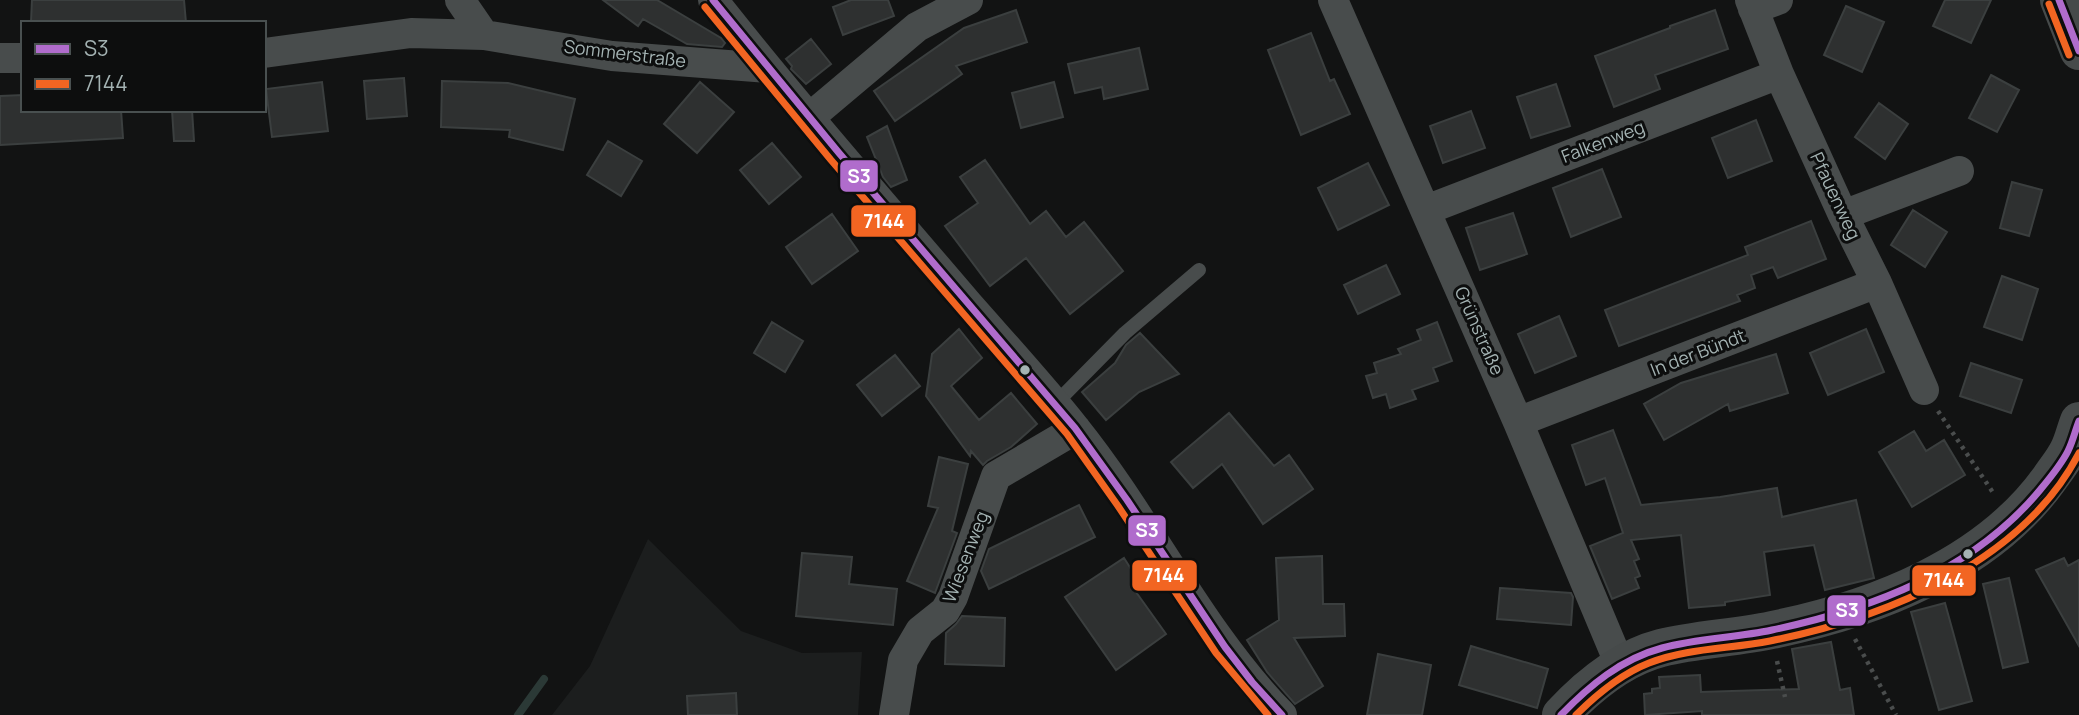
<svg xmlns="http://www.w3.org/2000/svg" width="2079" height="715" font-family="Manrope,sans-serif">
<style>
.built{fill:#1c1e1e}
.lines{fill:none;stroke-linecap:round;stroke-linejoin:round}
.stream{stroke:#2b3936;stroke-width:8}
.building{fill:#2e3030;stroke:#3b3f3f;stroke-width:2}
.path{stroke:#4a4d4d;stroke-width:4.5;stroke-dasharray:3.5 5;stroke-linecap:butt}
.lane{stroke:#484c4c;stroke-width:14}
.street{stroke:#484c4c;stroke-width:30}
.secondary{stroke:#464a4a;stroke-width:38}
.bus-1-casing{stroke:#0d0e0e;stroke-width:12}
.bus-2-casing{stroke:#0d0e0e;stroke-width:12}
.bus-1{stroke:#b06ccc;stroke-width:7}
.bus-2{stroke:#f26522;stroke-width:7}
.bus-dot{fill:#a4b3b3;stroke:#0d0e0e;stroke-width:2.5}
.labels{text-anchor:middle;stroke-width:6;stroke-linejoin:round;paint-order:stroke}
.street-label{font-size:18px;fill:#a4b3b3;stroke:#0d0e0e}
.line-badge{stroke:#0d0e0e;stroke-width:2.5}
.badge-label{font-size:19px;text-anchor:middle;font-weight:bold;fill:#fff}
</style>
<rect width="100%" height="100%" fill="#121313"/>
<path class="built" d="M648,539L741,631L802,653L862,652L858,715H552L590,666Z"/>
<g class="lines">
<path class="stream" d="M518,715L544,679"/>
</g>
<path class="building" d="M32,0H184L186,23L31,22Z
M603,0H657L721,38L725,43L722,47L687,44L643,19L638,26Z
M851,0H888L894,16L843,35L833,7Z
M1945,0H1991L1971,43L1933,26Z
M1846,6L1884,22L1862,72L1824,55Z
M1016,10L1027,42L956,66L962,74L895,121L874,91L964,28Z
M1715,10L1728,49L1655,75L1660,89L1614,107L1595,56L1670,28V26Z
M1311,33L1330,81L1334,79L1350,114L1301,135L1268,50Z
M811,39L831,64L806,84L791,69L792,66L786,59Z
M1139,48L1148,89L1104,99L1102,87L1075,93L1068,64Z
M1991,75L2019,90L1997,132L1969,118Z
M404,78L407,116L367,119L364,81Z
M442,81L508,83L575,99L563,150L509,137L510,130L441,127Z
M322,82L328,131L272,137L266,89Z
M700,82L734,112L697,153L664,124Z
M1054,82L1063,117L1021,128L1012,93Z
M1556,84L1570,126L1531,138L1517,97Z
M23,95V110H121L123,138L0,145V96Z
M1879,103L1908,124L1885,159L1855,137Z
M172,110H192L194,141H174Z
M1471,111L1485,148L1443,163L1430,126Z
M1756,120L1772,161L1728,178L1712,138Z
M887,126L907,180L891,187L883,177L867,137Z
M608,141L642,161L621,196L587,175Z
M772,143L801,177L769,204L740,170Z
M985,160L1030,224L1046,211L1066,237L1084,222L1123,271L1070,314L1026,258L990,286L945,226L978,203L960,177Z
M1368,163L1389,205L1338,230L1318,188Z
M1602,169L1621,217L1571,237L1553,188Z
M2012,182L2042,190L2029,236L2000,228Z
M1913,210L1947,232L1925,267L1891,245Z
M1513,213L1527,254L1480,270L1466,228Z
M832,214L858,251L812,284L786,247Z
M1811,221L1826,259L1778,278L1773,267L1751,275L1755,288L1737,295L1740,301L1619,346L1605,310L1748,255L1745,247Z
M1386,265L1400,294L1358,314L1344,285Z
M2002,276L2038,289L2022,340L1984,327Z
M1559,316L1576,356L1535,373L1518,334Z
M772,322L803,341L785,372L754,353Z
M1437,322L1452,361L1433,368L1438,381L1412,390L1416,399L1390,408L1386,394L1373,398L1366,376L1377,373L1374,363L1401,354L1398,349L1421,340L1417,330Z
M959,329L982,358L951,386L979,420L1011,393L1037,424L1011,447L987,461L983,465L971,451L970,456L926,396L932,354Z
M1866,329L1884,372L1828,395L1810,353Z
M1140,333L1179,374L1139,392L1106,420L1082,392L1115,363L1126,345Z
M1776,354L1788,393L1730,411L1728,404L1664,440L1644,404L1681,383Z
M895,355L920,386L882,416L857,385Z
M1971,363L2022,380L2011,413L1960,396Z
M1229,413L1274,466L1289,455L1313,489L1263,524L1222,464L1193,488L1171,462Z
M1613,430L1641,505L1720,497L1777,488L1782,517L1856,500L1874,578L1825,590L1814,545L1764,552L1770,595L1725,602V605L1689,608L1681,535L1631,540L1639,559L1634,561L1640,576L1635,578L1639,588L1612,599L1590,546L1623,533L1605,478L1586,485L1572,445Z
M1914,431L1926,451L1944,440L1965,475L1912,507L1879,452Z
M939,457L968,464L952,531L957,533L935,593L907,581L938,508L928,506Z
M1079,505L1095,537L989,589L981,571L989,549Z
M802,553L852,557L849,584L897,589L893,625L796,616Z
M1322,556L1323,604H1344L1345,636L1294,638L1323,686L1295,704L1267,672L1247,640L1279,620L1276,558Z
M1124,558L1138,580L1131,585L1166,634L1116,670L1065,597Z
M2064,558L2068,566L2079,560V646L2036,570Z
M2009,578L2028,662L2003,668L1983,584Z
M1500,588L1571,593L1573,597L1571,625L1497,619Z
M1945,603L1972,701L1939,710L1911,612Z
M962,616L1005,618L1004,666L945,664L946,633L956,624Z
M1831,642L1840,690L1850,688L1854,715H1702V711L1645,715L1644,694L1652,693V689L1660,688L1659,677L1700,675L1701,692L1799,689L1792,649Z
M1471,646L1548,669L1537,708L1459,685Z
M1378,654L1431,665L1422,715H1367Z
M736,693L737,715H688L687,696Z"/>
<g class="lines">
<path class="path" d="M1938,411L1994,494
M1855,639L1896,715
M1777,661L1785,697"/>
<path class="lane" d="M1055,404L1125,333L1199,270"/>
<path class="street" d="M460,0L484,35
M713,0C795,104 882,203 968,304C1004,345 1041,385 1075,428C1149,520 1199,630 1282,715
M1333,0L1518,422L1620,665
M1750,0L1779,74L1843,215L1877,283L1924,390
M1753,9L1778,0
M264,53L411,33L484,35L612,56L767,68
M0,58H23
M809,118L917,27L968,0
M1426,210L1779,74
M1843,215L1959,171
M1518,422L1877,283
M894,715L903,660L920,631L945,611L953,597L996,476L1076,429"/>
<path class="secondary" d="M2059,0L2079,51
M1561,715C1588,686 1622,658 1661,648C1697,639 1735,638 1772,630C1875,609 1987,566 2050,478C2056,469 2063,461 2068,451C2073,442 2075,431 2079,421"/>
<g class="bus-1-casing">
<path id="bus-1" d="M713,0L839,153L1075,428L1127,500L1225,647L1252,682L1282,715
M2059,0L2079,51
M1561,715C1589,686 1621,659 1662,648C1698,638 1735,638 1772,630C1872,609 1973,571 2040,490C2050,478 2061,465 2068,451C2073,441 2075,431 2079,421"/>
</g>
<g class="bus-2-casing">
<path id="bus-2" d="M2049,4L2069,55
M705,7L831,160L1067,434L1118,506L1216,653L1268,715
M1576,715C1597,694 1621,674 1649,663C1687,648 1730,649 1770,641C1885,618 2022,563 2079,453"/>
</g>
<use href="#bus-1" class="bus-1"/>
<use href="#bus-2" class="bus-2"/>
</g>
<g class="bus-dot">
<circle cx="1025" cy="370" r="6"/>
<circle cx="1968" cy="554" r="6"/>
</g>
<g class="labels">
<g class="street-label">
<text transform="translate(625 54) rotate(7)" y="6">Sommerstraße</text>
<text transform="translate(1603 142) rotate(-21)" y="6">Falkenweg</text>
<text transform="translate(1835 196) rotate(65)" y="6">Pfauenweg</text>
<text transform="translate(1479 331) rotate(66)" y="6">Grünstraße</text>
<text transform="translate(1698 353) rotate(-21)" y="6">In der Bündt</text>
<text transform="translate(966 557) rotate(-69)" y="6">Wiesenweg</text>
</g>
</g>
<g class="line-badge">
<rect x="839" y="159" width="40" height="34" rx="7" fill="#b06ccc"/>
<rect x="850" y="204" width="67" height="34" rx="7" fill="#f26522"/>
<rect x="1127" y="514" width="40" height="33" rx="7" fill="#b06ccc"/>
<rect x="1131" y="559" width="67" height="33" rx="7" fill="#f26522"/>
<rect x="1911" y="564" width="66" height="33" rx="7" fill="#f26522"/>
<rect x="1826" y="594" width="41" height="33" rx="7" fill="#b06ccc"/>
</g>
<g class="badge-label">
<text x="859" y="183">S3</text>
<text x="884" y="228">7144</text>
<text x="1147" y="537">S3</text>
<text x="1164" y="582">7144</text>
<text x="1944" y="587">7144</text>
<text x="1847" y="617">S3</text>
</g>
<rect x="21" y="21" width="245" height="91" fill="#0d0e0e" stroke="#495050" stroke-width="2"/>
<rect x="35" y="44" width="35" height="10" fill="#b06ccc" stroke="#495050" stroke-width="2"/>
<text x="84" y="56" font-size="21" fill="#a4b3b3">S3</text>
<rect x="35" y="79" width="35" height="10" fill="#f26522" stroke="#495050" stroke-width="2"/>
<text x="84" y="91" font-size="21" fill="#a4b3b3">7144</text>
</svg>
